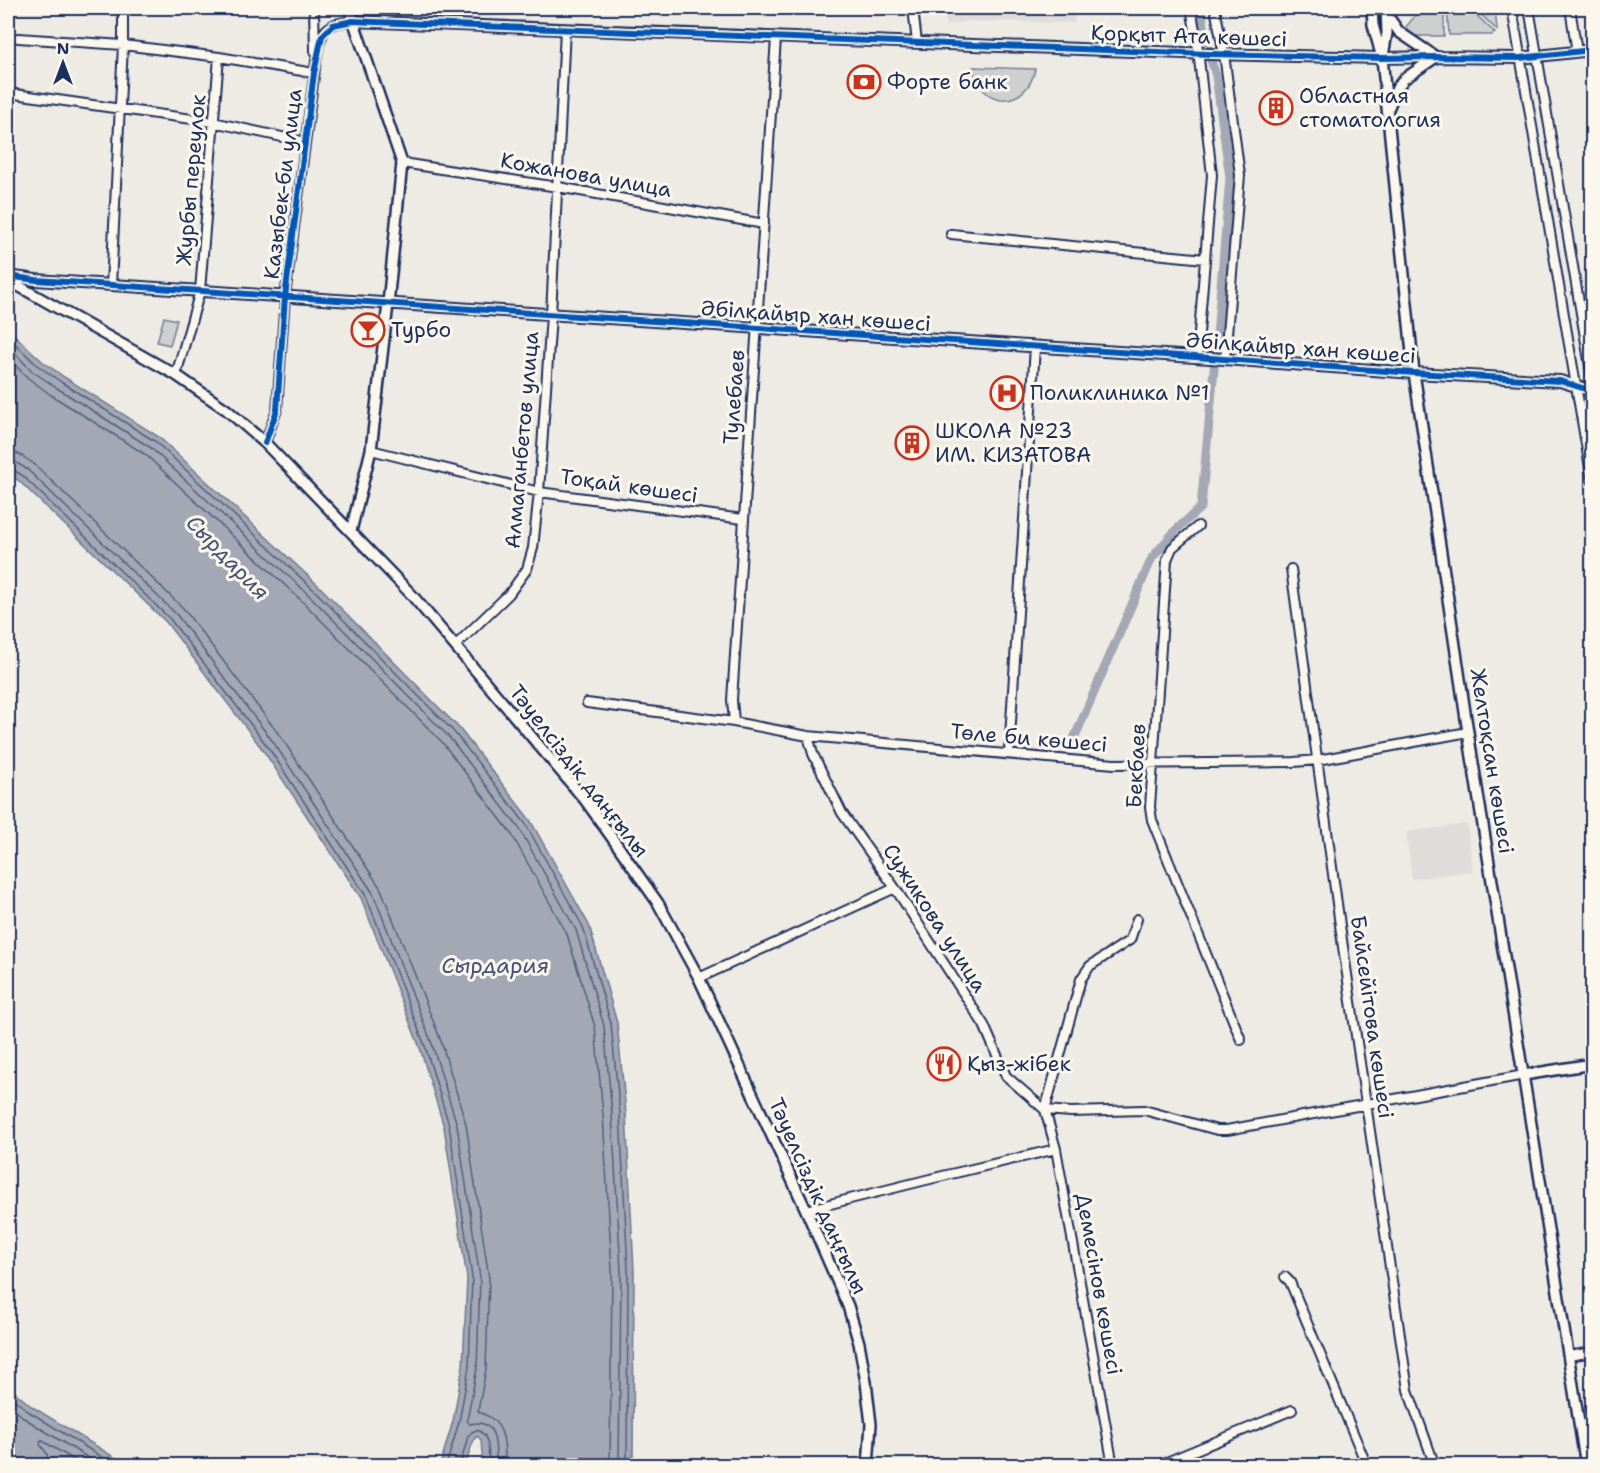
<svg xmlns="http://www.w3.org/2000/svg" width="1600" height="1473" font-family="'Shantell Sans',sans-serif">
<style>
.built{fill:#deddda}
.green{fill:#cecfcf;stroke:#747f96;stroke-width:1.5}
.water{fill:#a3a8b4;stroke:#6d7892;stroke-width:1.5}
.lines{fill:none;stroke-linecap:round;stroke-linejoin:round}
.shore{stroke:#515f80;stroke-width:1.5}
.canal{stroke:#a3a8b4;stroke-width:9}
.minor-casing{stroke:#1b2f5e;stroke-width:12}
.tertiary-casing{stroke:#1b2f5e;stroke-width:14}
.minor{stroke:#fbf7ec;stroke-width:8}
.tertiary{stroke:#fbf7ec;stroke-width:9}
.cycleway-casing{stroke:#fbf7ec;stroke-width:10}
.cycleway{stroke:#0057b8;stroke-width:6}
.labels{text-anchor:middle;stroke-width:6;stroke-linejoin:round;paint-order:stroke}
.street-label{font-size:21px;fill:#1b2f5e;stroke:#fbf7ec}
.poi-label{font-size:21px;fill:#1b2f5e;stroke:#fbf7ec;text-anchor:start}
.water-label{font-size:22px;font-style:italic;fill:#445378;stroke:#fbf7ec}
</style>
<rect width="100%" height="100%" fill="#eeebe4"/>
<filter id="ink" filterUnits="userSpaceOnUse"><feTurbulence type="fractalNoise" baseFrequency=".0167" numOctaves="2"/><feDisplacementMap in="SourceGraphic" scale="12" xChannelSelector="R" yChannelSelector="G"/><feConvolveMatrix kernelMatrix="1 2 1 2 8 2 1 2 1" color-interpolation-filters="sRGB"/></filter>
<g filter="url(#ink)">
<path class="built" d="M943,8H1075V23L964,21L963,22L946,25Z
M1467,824L1473,871L1412,879L1406,832Z"/>
<path class="green" d="M1422,8H1444V36H1414L1404,29Z
M1447,8H1469L1495,33L1492,35H1449Z
M1474,8H1495L1497,30Z
M973,67L1035,69C1027,110 979,109 973,67Z
M164,317L177,320L170,345L157,342Z"/>
<path class="water" d="M8,329L42,361L64,377L159,437L321,588L459,728L530,820L589,925L617,1023L626,1113L634,1271L633,1465H483L481,1440L477,1436C471,1441 469,1457 465,1465H440L453,1421L463,1366L467,1278L444,1127L420,1048L361,898L263,750L166,622L19,481L8,473Z
M8,1386L31,1406L127,1465H30L8,1449Z"/>
<g class="lines">
<path class="shore" d="M8,337L37,365L61,382L156,442L316,592L454,732L525,823L583,927L611,1024L620,1114L628,1271L627,1466
M8,346L32,371L57,388L151,448L311,597L449,737L519,828L576,930L604,1026L612,1114L621,1271L619,1466
M8,358L28,378L51,395L146,455L305,604L442,742L511,833L567,934L595,1027L603,1115L612,1271L610,1466
M8,452L19,454L34,464L183,608L281,737L381,889L441,1041L466,1124L489,1278L486,1369L478,1411C482,1414 487,1415 491,1418C506,1429 505,1449 505,1466
M8,461L15,462L28,470L176,614L274,743L373,893L432,1044L457,1125L480,1278L477,1368L467,1421L470,1424C498,1417 496,1447 496,1466
M8,469H12L23,476L170,619L268,747L366,896L425,1046L449,1125L472,1277L469,1367L459,1422L446,1466
M8,1394L28,1411L116,1466
M8,1403L24,1418L101,1466
M49,1466L47,1454L40,1444L41,1440L84,1466
M460,1466L468,1436L472,1432L477,1430C491,1435 488,1453 489,1466"/>
<path class="canal" d="M1073,741L1152,558L1176,530L1201,507L1215,359L1230,178L1216,76L1209,54L1201,8"/>
<g class="minor-casing">
<path id="minor" d="M314,8L315,51
M913,8L917,43
M1191,8L1197,41L1212,175L1197,357
M1215,8L1224,54L1240,175L1225,359
M1512,8L1592,480
M1529,8L1592,378
M1570,8L1577,52
M18,38L123,45L219,57L314,73
M8,93L213,122L305,142
M402,163L558,187L764,224
M951,234L1205,259
M111,285L123,45V8
M176,375L200,291L219,57
M265,443L277,410L285,297L316,61C319,49 319,31 333,25C338,22 347,22 353,21
M371,450L539,492L743,519
M1198,526L1172,548L1167,560L1150,807L1152,820L1241,1040
M1291,569L1343,947L1408,1390L1435,1466
M455,646L509,594L527,569L533,548L539,492L551,315L565,29
M587,703L734,722L808,736L1114,764L1294,762L1318,760L1468,732
M734,722L732,700L776,38
M808,736L813,754L842,813L895,888L984,1025L1006,1076L1045,1110
M1009,753L1035,347
M699,978L895,888
M1045,1110L1071,1112L1144,1110L1217,1130H1227L1524,1075
M1045,1110L1056,1149L1113,1466
M1045,1110L1081,979L1090,966L1130,940L1137,919
M806,1210L926,1180L1056,1149
M1285,1277L1290,1282L1367,1466
M1569,1356L1592,1352
M1157,1466L1292,1410"/>
</g>
<g class="tertiary-casing">
<path id="tertiary" d="M349,8L402,163L388,304L371,450L351,531
M1372,8L1373,25L1382,58L1414,373L1468,732L1586,1466
M1387,15L1399,32L1436,57L1404,79L1397,88L1388,109
M353,21L1209,54L1382,58L1436,57L1520,58L1592,50
M1383,56L1387,33L1386,8
M8,276L36,280L1210,358L1414,373L1560,381L1592,391
M8,276L15,284L176,375L227,410L265,443L411,594L585,800L620,849L658,903L699,978L806,1210L848,1306L859,1343L866,1382L871,1424L868,1466
M1524,1075L1592,1064"/>
</g>
<use href="#minor" class="minor"/>
<use href="#tertiary" class="tertiary"/>
<g class="cycleway-casing">
<path id="cycleway" d="M8,276L36,280L1210,358L1414,373L1560,381L1592,391
M265,443L277,410L285,297L314,73L322,36L333,25L353,21L373,22L1209,54L1382,58L1436,57L1520,58L1592,50"/>
</g>
<use href="#cycleway" class="cycleway"/>
</g>
</g>
<defs>
<g id="bank-ring" transform="scale(1.725)"><circle r="9.5" fill="#fbf7ec" stroke="#c8321e" stroke-width="1.5"/><path d="M-6-4H6V4H-6ZM0-2.3a2.3 2.3 0 1 0 0 4.6a2.3 2.3 0 1 0 0-4.6Z" fill="#c8321e"/></g>
<g id="building-ring" transform="scale(1.725)"><circle r="9.5" fill="#fbf7ec" stroke="#c8321e" stroke-width="1.5"/><path d="M-4-6H4V6H1V3H-1V6H-4ZM-2.5-4.3h1.7v1.8h-1.7ZM.8-4.3h1.7v1.8H.8ZM-2.5-1h1.7V.8h-1.7ZM.8-1h1.7V.8H.8Z" fill="#c8321e"/></g>
<g id="bar-ring" transform="scale(1.725)"><circle r="9.5" fill="#fbf7ec" stroke="#c8321e" stroke-width="1.5"/><path d="M-6-5H6L.8 .8V4.5H3.5V6h-7V4.5H-.8V.8Z" fill="#c8321e"/></g>
<g id="hospital-ring" transform="scale(1.725)"><circle r="9.5" fill="#fbf7ec" stroke="#c8321e" stroke-width="1.5"/><path d="M-5-5h3v3.5h4V-5h3V5h-3V1.5h-4V5h-3Z" fill="#c8321e"/></g>
<g id="restaurant-ring" transform="scale(1.725)"><circle r="9.5" fill="#fbf7ec" stroke="#c8321e" stroke-width="1.5"/><path d="M-5-6h1v4h1v-4h1v4h1v-4h1v5L-1.5 .5V6h-2V.5L-5-1ZM5-6V6H3V1.5H1.5Q1.5-4 5-6Z" fill="#c8321e"/></g>
</defs>
<g fill-rule="evenodd">
<use href="#bank-ring" x="864" y="82"/>
<use href="#building-ring" x="1276" y="108"/>
<use href="#bar-ring" x="368" y="330"/>
<use href="#hospital-ring" x="1007" y="393"/>
<use href="#building-ring" x="912" y="443"/>
<use href="#restaurant-ring" x="944" y="1064"/>
</g>
<g class="labels">
<g class="street-label">
<text transform="translate(1189 36) rotate(2)" y="7">Қорқыт Ата көшесі</text>
<text transform="translate(586 175) rotate(10)" y="7">Кожанова улица</text>
<text transform="translate(191 180) rotate(-85)" y="7">Журбы переулок</text>
<text transform="translate(283 184) rotate(-83)" y="7">Казыбек-би улица</text>
<text transform="translate(816 316) rotate(4)" y="7">Әбілқайыр хан көшесі</text>
<text transform="translate(1301 348) rotate(4)" y="7">Әбілқайыр хан көшесі</text>
<text transform="translate(734 397) rotate(-86)" y="7">Тулебаев</text>
<text transform="translate(522 440) rotate(-85)" y="7">Алмаганбетов улица</text>
<text transform="translate(629 486) rotate(8)" y="7">Тоқай көшесі</text>
<text transform="translate(1029 738) rotate(5)" y="7">Төле би көшесі</text>
<text transform="translate(1492 761) rotate(81)" y="7">Желтоқсан көшесі</text>
<text transform="translate(1136 766) rotate(-87)" y="7">Бекбаев</text>
<text transform="translate(579 771) rotate(52)" y="7">Тәуелсіздік даңғылы</text>
<text transform="translate(935 918) rotate(57)" y="7">Сужикова улица</text>
<text transform="translate(1372 1017) rotate(82)" y="7">Байсейітова көшесі</text>
<text transform="translate(818 1196) rotate(66)" y="7">Тәуелсіздік даңғылы</text>
<text transform="translate(1099 1284) rotate(80)" y="7">Демесінов көшесі</text>
</g>
<g class="poi-label">
<text x="887" y="89">Форте банк</text>
<text x="1299" y="103">Областная<tspan x="1299" dy="24">стоматология</tspan></text>
<text x="391" y="337">Турбо</text>
<text x="1030" y="400">Поликлиника №1</text>
<text x="935" y="438">ШКОЛА №23<tspan x="935" dy="24">ИМ. КИЗАТОВА</tspan></text>
<text x="967" y="1071">Қыз-жібек</text>
</g>
<g class="water-label">
<text transform="translate(228 557) rotate(46)" y="8">Сырдария</text>
<text x="495" y="973">Сырдария</text>
</g>
</g>
<rect width="1600" height="1473" fill="none" stroke="#fbf7ec" stroke-width="30"/>
<rect x="15" y="15" width="1570" height="1443" fill="none" stroke="#1b2f5e" stroke-width="2" filter="url(#ink)"/>
<g transform="translate(63 63)" stroke="#fbf7ec" stroke-width="4.5" paint-order="stroke">
<path d="M0-4.5L10 22L0 15L-10 22Z" fill="#1b2f5e"/>
<text y="-9" font-size="16" font-weight="bold" text-anchor="middle" fill="#1b2f5e">N</text>
</g>
</svg>
